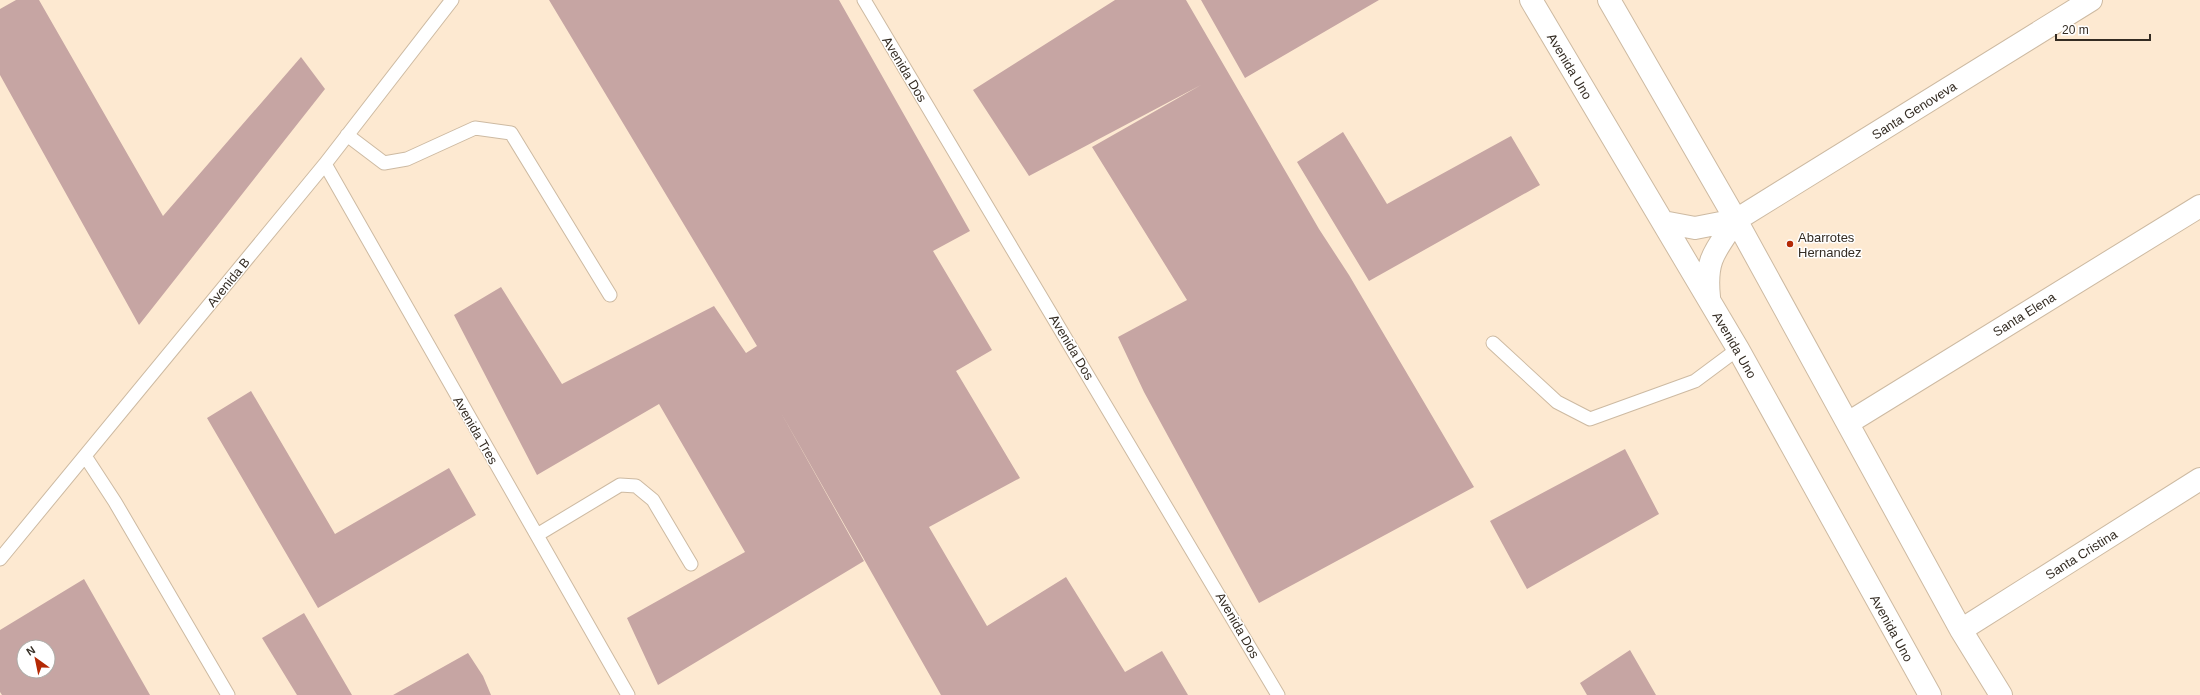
<svg xmlns="http://www.w3.org/2000/svg" width="2200" height="695" font-family="Arial,sans-serif">
<style>
.building{fill:#c6a5a3;fill-rule:evenodd}
.lines{fill:none;stroke-linecap:round;stroke-linejoin:round}
.service-casing{stroke:#cdbaa2;stroke-width:15}
.minor-casing{stroke:#cdbaa2;stroke-width:24}
.tertiary-casing{stroke:#cdbaa2;stroke-width:24}
.service{stroke:#fff;stroke-width:13}
.minor{stroke:#fff;stroke-width:22}
.tertiary{stroke:#fff;stroke-width:22}
.poi-dot{fill:#b42905;stroke:#fff;stroke-width:1.5}
.labels{text-anchor:middle;stroke-width:3;stroke-linejoin:round;paint-order:stroke}
.street-label{font-size:13px;fill:#342c23;stroke:#fff}
.poi-label{font-size:13px;fill:#342c23;stroke:#fff;text-anchor:start}
</style>
<rect width="100%" height="100%" fill="#fde9d1"/>
<path class="building" d="M16,0H39L163,216L301,57L325,89L139,325L0,75V9Z
M549,0H839L970,231L933,251L992,350L956,371L1020,478L929,527L987,626L1066,577L1125,672L1162,651L1188,695H941L780,411L864,561L658,685L627,618L745,552L659,404L537,475L454,315L501,287L562,384L714,306L746,353L757,346Z
M1115,0H1186L1319,229L1349,275L1474,487L1259,603L1144,392L1118,337L1187,300L1092,147L1201,85L1029,176L973,90Z
M1201,0H1379L1245,78Z
M1343,132L1387,204L1511,136L1540,185L1369,281L1297,162Z
M251,391L335,534L449,468L476,515L318,608L207,418Z
M1625,449L1659,514L1527,589L1490,521Z
M84,579L150,695H2L0,692V630ZM24,647H48V671H24Z
M304,613L352,695H297L262,638Z
M1630,650L1656,695H1587L1580,683Z
M468,653L483,676L491,695H393Z"/>
<g class="lines">
<g class="service-casing">
<path id="service" d="M864,0L1278,695
M347,135L384,163L407,159L475,128L511,133L610,295
M325,164L628,695
M1493,343L1557,402L1590,419L1695,381L1738,349
M85,456L115,502L228,695
M537,535L620,485L636,486L653,500L691,564
M0,559L325,164L452,0"/>
</g>
<g class="minor-casing">
<path id="minor" d="M1609,0L1736,220L1961,630L2001,695
M1736,220L2091,0
M1848,423L2200,206
M1961,630L2200,479"/>
</g>
<g class="tertiary-casing">
<path id="tertiary" d="M1531,0L1738,349L1930,695
M1663,222L1695,228L1736,220
M1709,297C1705,259 1715,251 1736,220"/>
</g>
<use href="#service" class="service"/>
<use href="#minor" class="minor"/>
<use href="#tertiary" class="tertiary"/>
</g>
<circle class="poi-dot" cx="1790" cy="244" r="4"/>
<g class="labels">
<g class="street-label">
<text transform="translate(1570 66) rotate(59)" y="5">Avenida Uno</text>
<text transform="translate(905 69) rotate(59)" y="5">Avenida Dos</text>
<text transform="translate(1914 110) rotate(-32)" y="5">Santa Genoveva</text>
<text transform="translate(228 282) rotate(-51)" y="5">Avenida B</text>
<text transform="translate(2024 314) rotate(-32)" y="5">Santa Elena</text>
<text transform="translate(1735 345) rotate(60)" y="5">Avenida Uno</text>
<text transform="translate(1072 347) rotate(59)" y="5">Avenida Dos</text>
<text transform="translate(476 430) rotate(60)" y="5">Avenida Tres</text>
<text transform="translate(2081 554) rotate(-32)" y="5">Santa Cristina</text>
<text transform="translate(1238 625) rotate(60)" y="5">Avenida Dos</text>
<text transform="translate(1892 628) rotate(61)" y="5">Avenida Uno</text>
</g>
<g class="poi-label">
<text x="1798" y="242">Abarrotes<tspan x="1798" dy="15">Hernandez</tspan></text>
</g>
</g>
<g transform="translate(36 659) rotate(327)"><circle r="19" fill="#ffffff" stroke="#aeaba7"/>
<path d="M0-3L7 15L0 10L-7 15Z" fill="#b42905"/>
<text y="-6" font-size="11" font-weight="bold" text-anchor="middle" fill="#342c23">N</text>
</g>
<path d="M2056 34v6h94v-6" fill="none" stroke="#342c23" stroke-width="2"/>
<text x="2062" y="34" font-size="12" fill="#342c23" stroke="#ffffff" stroke-width="3" paint-order="stroke">20 m</text>
</svg>
